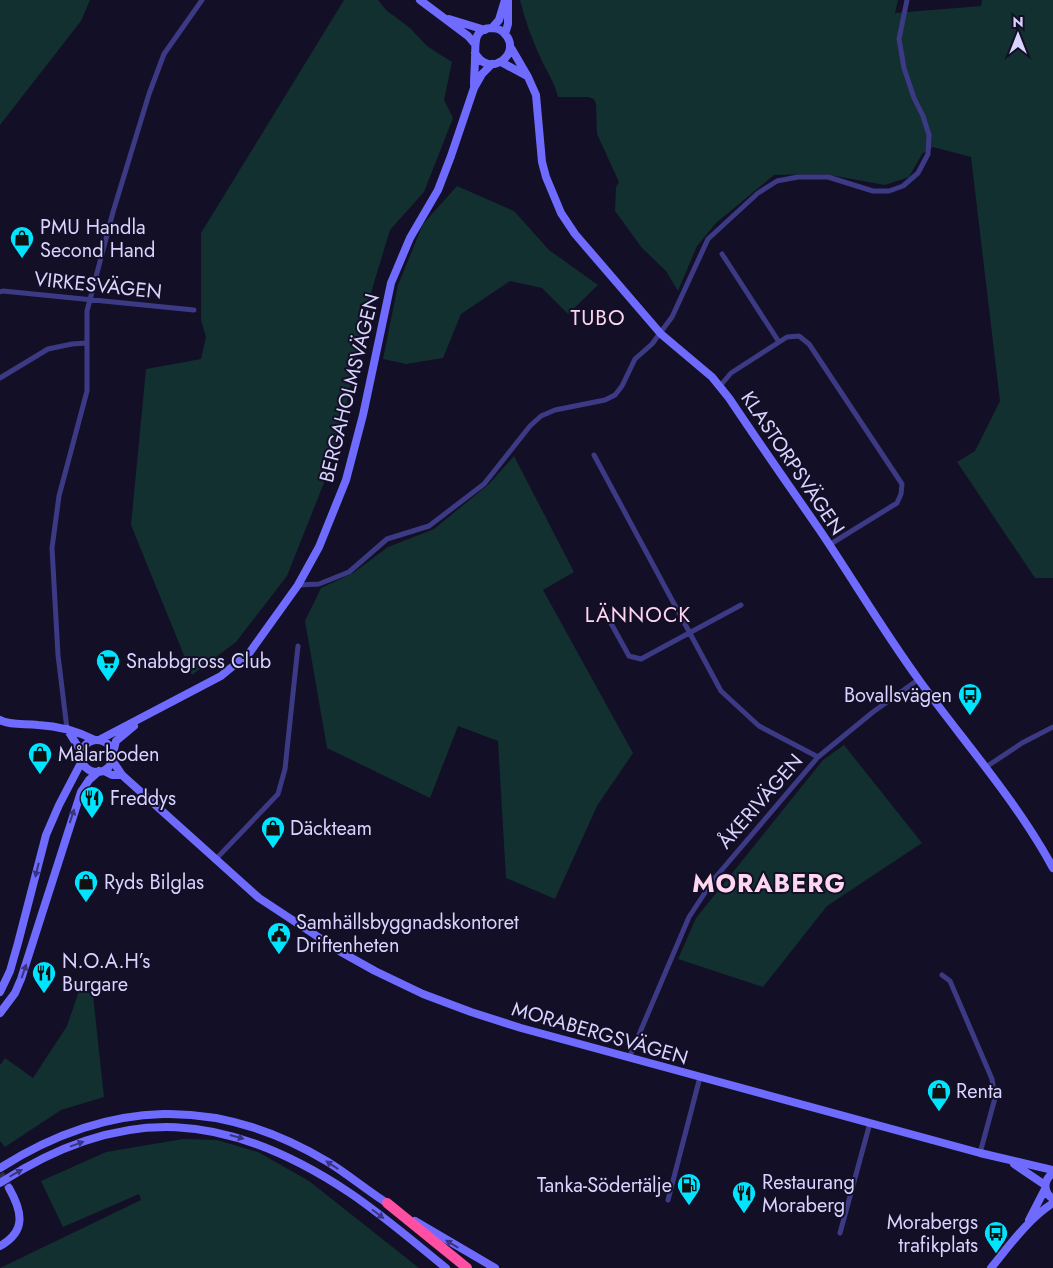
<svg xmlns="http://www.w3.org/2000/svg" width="1053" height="1268" font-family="Jost,sans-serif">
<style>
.green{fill:#12302f}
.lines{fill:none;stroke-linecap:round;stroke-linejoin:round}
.secondary-tunnel{stroke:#312d47;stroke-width:8;stroke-dasharray:8 4;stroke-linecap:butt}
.street{stroke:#3d3a85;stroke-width:5}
.secondary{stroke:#6f6bff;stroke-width:8}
.highway{stroke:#ff4fa3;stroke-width:10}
.oneway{fill:#38347d}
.labels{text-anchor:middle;stroke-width:4;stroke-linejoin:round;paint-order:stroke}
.poi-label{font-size:20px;fill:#d9d4ff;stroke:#130f26;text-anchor:start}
.street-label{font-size:20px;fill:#d9d4ff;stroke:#130f26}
.neighbourhood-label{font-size:21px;letter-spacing:1px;fill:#ffd6f0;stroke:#130f26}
.district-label{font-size:25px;font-weight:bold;letter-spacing:1px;fill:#ffd6f0;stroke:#130f26}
</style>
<rect width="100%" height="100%" fill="#130f26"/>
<path class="green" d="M0,0H90L81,21L0,125Z
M344,0H378L386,10L410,28L427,46L452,62L444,100L453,118L424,192L390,230L373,286L335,455L287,576L236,642L192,675L131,525L146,369L201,359L206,337L201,320V233Z
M520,0H898L895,13L981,6L982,0H1053V578H1035L957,462L975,451L1000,401L971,157L933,147L922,154L909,177L885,185L824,174L774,175L716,223L697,246L678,291L666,271L642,248L615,211L616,187L619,182L597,134L596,104L594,99L588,97H558C555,83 547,72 541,59C532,40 525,20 520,0Z
M457,186L514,211L549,250L598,285L568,314L542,288L510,281L461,314L443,358L406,364L383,359L398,285L423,224Z
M514,456L574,572L543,590L633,753L597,806L555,899L506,878L498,741L458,726L430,798L327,748L305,621L321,588L353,573L388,547L434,529L489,484Z
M844,745L922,843L827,906L763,987L678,959L696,918L823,760Z
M80,988L93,995L104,1097L61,1110L5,1147L0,1141V1065L5,1058L33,1078L67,1026Z
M183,1139L217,1140L258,1152L309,1181L419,1268H0L141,1200L139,1194L63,1227L41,1181L106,1152Z"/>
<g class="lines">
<path class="secondary-tunnel" d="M0,1174L8,1186"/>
<path class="street" d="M722,254L779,342
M0,292L3,291L194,310
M0,378L48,349L72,344L87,343
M720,386L731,373L787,337L799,336L809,344L902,484L901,494L897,503L829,545
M594,455L721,691L759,726L818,757
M298,585L319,584L349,572L387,539L429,526L484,484L530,426L541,416L555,410L605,400L615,395L622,386L635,359L652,344L672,317L708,239L758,193L777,181L798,177H828L873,191H889L903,186L918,173L928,154L929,135L923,116L914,98L904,68L899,39L907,0
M607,616L629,656L641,659L741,605
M67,729L58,655L52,548L59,496L87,391V311L113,212L149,94L164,54L202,0
M986,767L1022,743L1053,727
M216,859L278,794L285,769L298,646
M942,975L950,981L992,1079L995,1098L980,1153
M629,1058L689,917L714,879L818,757L873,712L919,679
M668,1200L700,1077
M840,1233L870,1123"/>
<path class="secondary" d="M420,0L468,36L474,43
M449,19L485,30
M492,28L499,20L505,0
M505,34L508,24V0
M510,46L528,77L536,95L542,162L546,177L561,213L575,234L661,334L712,377L729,398C759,443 790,487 821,532C854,581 884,632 919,680C964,742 1016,800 1053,868
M501,62L527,76
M474,85C474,76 475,67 475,58C476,45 472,29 491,28C497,28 502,30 505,34C523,54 489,79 475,53
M0,720C11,726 26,723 38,725C59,726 77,731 95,740
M67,729L82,753
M99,740L221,676L250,652L298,585L319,547L346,480L363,415L391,283L410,238L438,190L451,156L474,88L482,74L492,64
M81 756a16 16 0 1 1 32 0a16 16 0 1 1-32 0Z
M113,753L116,741L134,726
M112,760L122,775L259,898L341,952L375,971L423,994L471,1012L521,1028L980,1153L1053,1170
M104,771L112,775H122
M0,992L10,971L18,943L46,835L59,805L82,761
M0,1013L15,993L21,979L81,792L89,780L99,771
M1014,1164L1045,1185
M0,1168C109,1099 217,1095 328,1162C349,1175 369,1192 390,1205
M1053,1173C1043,1180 1043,1192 1053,1199
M0,1183C125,1102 228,1112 350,1193C384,1216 415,1243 446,1268
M1029,1220L1045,1189
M415,1221L495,1268
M0,1246C27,1231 22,1211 9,1188
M991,1268C1010,1245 1028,1219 1053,1203"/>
<path class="highway" d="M387,1203L467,1268"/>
</g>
<defs><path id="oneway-solid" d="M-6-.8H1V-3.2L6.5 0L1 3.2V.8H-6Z" transform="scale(1.25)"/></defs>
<g class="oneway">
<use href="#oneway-solid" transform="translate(72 816) rotate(-72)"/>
<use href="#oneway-solid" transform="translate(37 870) rotate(104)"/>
<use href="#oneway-solid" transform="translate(24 971) rotate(-71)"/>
<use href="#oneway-solid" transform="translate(237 1137) rotate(15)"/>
<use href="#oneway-solid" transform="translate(77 1144) rotate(-20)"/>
<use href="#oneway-solid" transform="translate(332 1165) rotate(-147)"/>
<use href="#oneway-solid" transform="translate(16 1173) rotate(-30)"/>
<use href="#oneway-solid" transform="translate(378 1214) rotate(37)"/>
<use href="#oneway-solid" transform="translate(452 1244) rotate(-149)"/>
</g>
<defs>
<g id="shop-pin" transform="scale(1.25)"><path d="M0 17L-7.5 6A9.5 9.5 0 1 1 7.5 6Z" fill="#00e5ff" stroke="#130f26"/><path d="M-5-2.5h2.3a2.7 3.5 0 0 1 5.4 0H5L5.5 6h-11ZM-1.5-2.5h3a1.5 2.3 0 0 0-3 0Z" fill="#111"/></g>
<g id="supermarket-pin" transform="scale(1.25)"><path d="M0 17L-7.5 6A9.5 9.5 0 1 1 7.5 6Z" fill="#00e5ff" stroke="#130f26"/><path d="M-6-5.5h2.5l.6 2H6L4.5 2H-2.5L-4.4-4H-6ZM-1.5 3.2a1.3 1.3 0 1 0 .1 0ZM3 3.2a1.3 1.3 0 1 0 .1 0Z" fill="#111"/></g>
<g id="bus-pin" transform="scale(1.25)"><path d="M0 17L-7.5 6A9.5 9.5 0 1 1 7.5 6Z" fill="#00e5ff" stroke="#130f26"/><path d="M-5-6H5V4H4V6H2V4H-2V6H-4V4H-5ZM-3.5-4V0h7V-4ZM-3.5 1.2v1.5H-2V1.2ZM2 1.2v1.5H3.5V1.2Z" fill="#111"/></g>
<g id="restaurant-pin" transform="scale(1.25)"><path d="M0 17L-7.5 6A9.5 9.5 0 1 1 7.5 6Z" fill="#00e5ff" stroke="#130f26"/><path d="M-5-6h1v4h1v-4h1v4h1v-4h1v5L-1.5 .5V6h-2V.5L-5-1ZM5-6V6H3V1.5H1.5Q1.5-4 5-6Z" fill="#111"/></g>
<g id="civic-pin" transform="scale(1.25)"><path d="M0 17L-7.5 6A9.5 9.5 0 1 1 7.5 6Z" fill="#00e5ff" stroke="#130f26"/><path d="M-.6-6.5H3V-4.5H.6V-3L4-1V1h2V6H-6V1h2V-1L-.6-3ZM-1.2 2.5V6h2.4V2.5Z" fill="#111"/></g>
<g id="fuel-pin" transform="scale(1.25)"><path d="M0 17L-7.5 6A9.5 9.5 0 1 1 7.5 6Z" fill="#00e5ff" stroke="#130f26"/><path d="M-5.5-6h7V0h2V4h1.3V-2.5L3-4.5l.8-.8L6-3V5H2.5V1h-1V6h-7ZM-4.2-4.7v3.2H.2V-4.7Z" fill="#111"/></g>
</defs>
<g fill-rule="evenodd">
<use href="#shop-pin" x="22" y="238"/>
<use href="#supermarket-pin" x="108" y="661"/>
<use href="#bus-pin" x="970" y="695"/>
<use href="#shop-pin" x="40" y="754"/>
<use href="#restaurant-pin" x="92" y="798"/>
<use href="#shop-pin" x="273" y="828"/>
<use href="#shop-pin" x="86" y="882"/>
<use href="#civic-pin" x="279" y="934"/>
<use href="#restaurant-pin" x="44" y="973"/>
<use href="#shop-pin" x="939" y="1091"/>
<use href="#fuel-pin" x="689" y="1185"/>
<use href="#restaurant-pin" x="744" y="1193"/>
<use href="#bus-pin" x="996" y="1233"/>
</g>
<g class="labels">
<g class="poi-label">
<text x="40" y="234">PMU Handla<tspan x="40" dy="23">Second Hand</tspan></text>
<text x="126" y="668">Snabbgross Club</text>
<text x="952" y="702" text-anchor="end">Bovallsvägen</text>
<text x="58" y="761">Målarboden</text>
<text x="110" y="805">Freddys</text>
<text x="290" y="835">Däckteam</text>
<text x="104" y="889">Ryds Bilglas</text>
<text x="296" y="929">Samhällsbyggnadskontoret<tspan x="296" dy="23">Driftenheten</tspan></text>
<text x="62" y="968">N.O.A.H’s<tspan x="62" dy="23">Burgare</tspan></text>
<text x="956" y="1098">Renta</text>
<text x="762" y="1189">Restaurang<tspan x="762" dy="23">Moraberg</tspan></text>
<text x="672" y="1192" text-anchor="end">Tanka-Södertälje</text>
<text x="978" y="1229" text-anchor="end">Morabergs<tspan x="978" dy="23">trafikplats</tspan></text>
</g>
<g class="street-label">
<text transform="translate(98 285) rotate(6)" y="7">VIRKESVÄGEN</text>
<text transform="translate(349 388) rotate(-76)" y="7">BERGAHOLMSVÄGEN</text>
<text transform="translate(793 463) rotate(56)" y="7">KLASTORPSVÄGEN</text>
<text transform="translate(760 801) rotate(-49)" y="7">ÅKERIVÄGEN</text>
<text transform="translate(600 1033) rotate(16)" y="7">MORABERGSVÄGEN</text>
</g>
<g class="neighbourhood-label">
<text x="598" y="325">TUBO</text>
<text x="638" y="622">LÄNNOCK</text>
</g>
<g class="district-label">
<text x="769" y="892">MORABERG</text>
</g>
</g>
<g transform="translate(1018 35)" stroke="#130f26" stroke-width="4" paint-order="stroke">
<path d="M0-4L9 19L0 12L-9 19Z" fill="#d9d4ff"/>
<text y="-8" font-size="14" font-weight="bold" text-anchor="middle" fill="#d9d4ff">N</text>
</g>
</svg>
